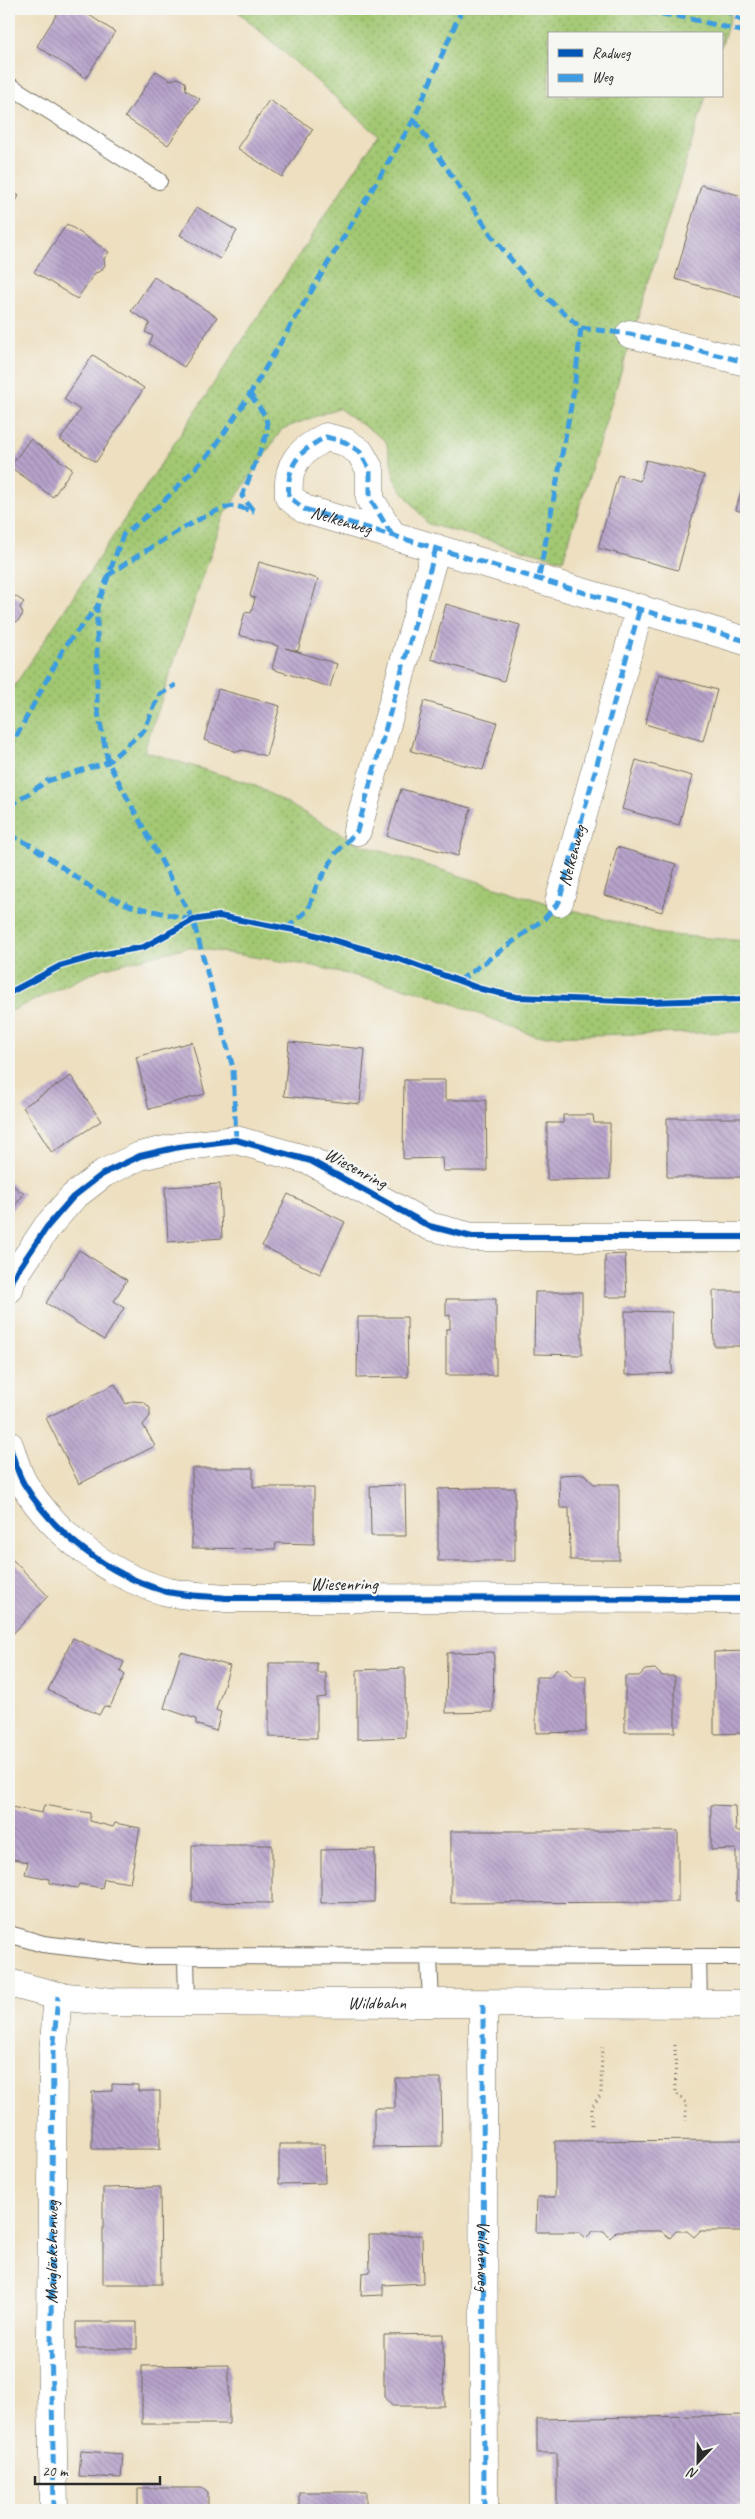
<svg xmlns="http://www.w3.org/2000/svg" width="755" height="2519" font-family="Caveat,sans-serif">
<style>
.grass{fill:url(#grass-dots);stroke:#667a4e}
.building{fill:url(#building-back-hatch)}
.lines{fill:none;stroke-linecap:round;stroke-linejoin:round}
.lane-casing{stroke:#6f6a5f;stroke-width:18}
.street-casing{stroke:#6f6a5f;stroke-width:29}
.path{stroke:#6f6a5f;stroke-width:3;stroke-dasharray:1 4;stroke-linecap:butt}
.lane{stroke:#fff;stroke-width:16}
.street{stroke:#fff;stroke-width:28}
.quiet{stroke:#3d9ce1;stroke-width:5;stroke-dasharray:10 5;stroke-linecap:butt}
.cycleway-casing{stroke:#f6f6f2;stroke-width:9}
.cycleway{stroke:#0057b8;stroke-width:6}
.labels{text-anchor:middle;stroke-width:5;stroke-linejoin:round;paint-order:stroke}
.street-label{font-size:18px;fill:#2b2b2b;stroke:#f6f6f2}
</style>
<defs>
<pattern id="grass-dots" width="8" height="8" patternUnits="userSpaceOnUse" patternTransform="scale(1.25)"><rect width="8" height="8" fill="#a2c872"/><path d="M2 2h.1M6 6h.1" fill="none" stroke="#84a35e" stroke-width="1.8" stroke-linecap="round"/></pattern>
<pattern id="building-back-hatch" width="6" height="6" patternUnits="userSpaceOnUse" patternTransform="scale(1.25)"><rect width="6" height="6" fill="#b7a3cb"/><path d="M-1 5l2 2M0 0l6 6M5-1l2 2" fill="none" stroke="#9585a5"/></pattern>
</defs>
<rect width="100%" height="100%" fill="#f6f6f2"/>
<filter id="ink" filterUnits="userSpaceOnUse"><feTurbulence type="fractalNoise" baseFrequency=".02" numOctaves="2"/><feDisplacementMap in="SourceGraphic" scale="10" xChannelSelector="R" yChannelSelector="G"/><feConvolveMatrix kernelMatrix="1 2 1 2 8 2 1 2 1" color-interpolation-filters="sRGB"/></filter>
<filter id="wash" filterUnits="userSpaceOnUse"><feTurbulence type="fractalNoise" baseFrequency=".0096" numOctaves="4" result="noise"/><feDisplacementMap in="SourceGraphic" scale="20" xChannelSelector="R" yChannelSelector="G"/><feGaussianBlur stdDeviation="1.12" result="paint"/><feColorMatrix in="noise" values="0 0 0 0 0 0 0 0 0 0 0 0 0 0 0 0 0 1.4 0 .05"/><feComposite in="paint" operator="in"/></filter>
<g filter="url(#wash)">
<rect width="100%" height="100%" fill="#eddfbf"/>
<path class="grass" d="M235,9H733L721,47V34H549V96H706L563,560L428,524L396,483L386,441L338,408L282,429L223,517L144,751L254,785L362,845L550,904L660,934L746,941V1032L535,1036L426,993L314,966L188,947L101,969L9,1012V694L378,135Z"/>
<g id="blocks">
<path class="building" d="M60,9H80L115,32L86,78L37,46Z
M156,71L170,80L178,78L185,82L186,90L200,99L168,145L125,117Z
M269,100L313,129L282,177L237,148Z
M701,185L746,197V299L675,279Z
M9,189L19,196L9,211Z
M197,207L237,231L220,259L180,235Z
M67,224L109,252L104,259L105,265L101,271L95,273L77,299L34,272Z
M154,277L217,317L184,367L149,344L153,336L145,332L150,323L131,311Z
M93,355L144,388L96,462L60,440L80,410L64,399Z
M30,439L72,469L53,497L10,467Z
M646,460L704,475L678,570L598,548L618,475L640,481Z
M746,472V513L736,510Z
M259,562L318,579L298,651L285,648L337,664L330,687L272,669L278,646L239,635L245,612L251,613L255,598L250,596Z
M9,592L24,602L20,607L23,614L18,621L9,624Z
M446,604L520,625L504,681L431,659Z
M660,674L717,690L703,741L645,724Z
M218,689L280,706L266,756L242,750L237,752L204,740Z
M424,701L497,722L483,770L411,751Z
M636,760L692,776L679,825L622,809Z
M401,789L471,808L458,856L387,836Z
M617,847L676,864L662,912L604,895Z
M192,1042L205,1094L149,1109L136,1057Z
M289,1042L365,1049L360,1104L284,1096Z
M71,1076L101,1121L52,1153L23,1107Z
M404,1080H445V1100H486L487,1171H443L442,1158L403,1159Z
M563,1115H593L594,1123H610V1179L547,1180V1123H563Z
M667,1118H746V1177H667Z
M9,1182L24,1194L9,1213Z
M220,1184L222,1238L168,1242L165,1187Z
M288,1194L345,1222L320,1274L262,1246Z
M79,1250L127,1280L114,1301L124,1308L104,1340L46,1303Z
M625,1254L627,1297H605V1255Z
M713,1291H746V1346H714Z
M535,1292H582V1355L534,1354Z
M446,1299H496V1375H446V1329H450V1315L446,1316Z
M625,1311L672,1312V1373L625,1375Z
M358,1317H407L408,1377L357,1378Z
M115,1384L126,1404L133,1401L144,1402L150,1408V1416L143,1425L155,1446L79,1484L46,1418Z
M192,1468H253V1487H314V1544L276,1543L275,1549L192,1548Z
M584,1474L594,1484H619V1560H570L569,1508H560L559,1475Z
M405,1485L406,1536H371L370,1486Z
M477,1488H515V1561H438V1489Z
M9,1556L48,1596L9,1638Z
M73,1638L124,1662L120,1671L125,1675L110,1707L104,1706L99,1715L48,1690Z
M746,1651V1733L714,1734V1652Z
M181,1652L230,1666L216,1710L221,1712L216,1731L196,1724V1719L164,1708Z
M494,1652L493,1712L446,1713L447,1653Z
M269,1663H317V1673H326V1697L317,1698V1738L269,1737Z
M405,1668V1737L357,1739V1670Z
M566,1669L573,1676H586V1732L536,1733V1677H550L556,1670Z
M655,1669L662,1676H675V1732H625V1676H639L645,1670Z
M44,1805L90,1813V1821L113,1827L115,1823L140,1828L130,1883L104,1879L102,1888L79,1884L77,1888L50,1883V1879L25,1874L28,1862L9,1858L11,1807L42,1813Z
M711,1805L735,1806L736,1831H746V1901H736V1849L711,1850Z
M451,1831H678V1902L451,1903Z
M192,1845H272V1903L192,1902Z
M375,1849L374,1902L321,1903V1850Z
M395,2078H441L442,2146L374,2147V2108H395Z
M112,2084L138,2085V2091H160V2149H92V2092L112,2091Z
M746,2140V2233L744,2231H700L694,2237L687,2231H676L670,2238L661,2231H617L610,2238L604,2231H593L586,2238L579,2232H536L537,2197H555V2141Z
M279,2144H324L325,2183L279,2184Z
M160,2187L161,2284H103V2188Z
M369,2235H422L423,2283L383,2285V2295L361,2296L362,2273L370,2272Z
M76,2322H137V2349H76Z
M443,2334L444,2406H392L384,2397V2335Z
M229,2365V2424H142V2366Z
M746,2415V2506L557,2509V2453H537V2419Z
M81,2451L123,2454L121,2478L79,2476Z
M138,2488H202L208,2493V2510H138Z
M299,2492H366V2510H299Z"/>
</g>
</g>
<g filter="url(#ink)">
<use href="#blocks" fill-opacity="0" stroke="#6f6a5f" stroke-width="1"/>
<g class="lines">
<g class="lane-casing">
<path id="lane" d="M9,85L159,181
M9,1934L43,1944L144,1956L746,1957
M186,1957L187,2002
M429,1957L431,2003
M698,1957L699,2004"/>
</g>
<g class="street-casing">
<g id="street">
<path d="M630,334L746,362"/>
<path id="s1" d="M392,535L370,499V470L360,452L345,442L326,437C299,451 286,464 289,497L304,509L746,641"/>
<path d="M357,831L436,548"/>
<path id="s2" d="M559,902L640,608"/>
<path d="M9,1289L12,1279L47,1227L73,1197L104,1173L140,1156L179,1147L236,1140L311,1161L429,1226L472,1237H746"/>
<path d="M9,1445C14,1458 17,1473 24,1484C55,1535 108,1574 164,1591C183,1596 205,1596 225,1598L746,1599"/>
<path id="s3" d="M9,1983L58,1996L112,2002L746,2004"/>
<path d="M483,2004L484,2510"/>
<path id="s4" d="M54,2510L51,2335L53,2053L58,1996"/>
</g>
</g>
<path class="path" d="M675,2045L676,2093L686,2103V2121
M592,2125V2107L601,2094L602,2045"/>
<use href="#lane" class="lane"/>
<use href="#street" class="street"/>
<g class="quiet">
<path d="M616,9L678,16L746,32"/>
<path d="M723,9L746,23"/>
<path d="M414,119L492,236L531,284L581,328L574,390L539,577"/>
<path d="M581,328L630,334L746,362"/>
<path d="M250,394L266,417L268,431L242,496L254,512"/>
<path d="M392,535L370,499V470L360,452L345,442L326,437C299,451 286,464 289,497L304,509L746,641"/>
<path d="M107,576C130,561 213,505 235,506C241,507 248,510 254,512"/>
<path d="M9,750L65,646L97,607"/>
<path d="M9,807L47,781L108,762L144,730L160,694L176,685"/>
<path d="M9,834L32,846L96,891L131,906L193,920"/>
<path d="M287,928L308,910L316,887L336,853L357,831L436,548"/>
<path d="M459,981L544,919L559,902L640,608"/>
<path d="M236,1140L233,1068L193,920L108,762L97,707V607L123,535L162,503L212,451L250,394L414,119L462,9"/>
<path id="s5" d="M483,2004L484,2510"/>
<path d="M54,2510L51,2335L53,2053L58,1996"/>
</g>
<g class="cycleway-casing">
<path id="cycleway" d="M9,993L60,966L99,955L144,947L193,920L219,916L305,932L399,959L481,989L517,997L649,1002L746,999
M9,1289L12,1279L47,1227L73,1197L104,1173L140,1156L179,1147L236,1140L311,1161L429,1226L472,1237H746
M9,1445C14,1458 17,1473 24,1484C55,1535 108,1574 164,1591C183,1596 205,1596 225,1598L746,1599"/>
</g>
<use href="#cycleway" class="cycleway"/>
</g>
</g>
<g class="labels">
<g class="street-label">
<text dy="6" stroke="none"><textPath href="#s1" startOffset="264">Nelkenweg</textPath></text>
<text dy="6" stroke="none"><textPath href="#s2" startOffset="48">Nelkenweg</textPath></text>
<text transform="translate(356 1168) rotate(28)" y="6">Wiesenring</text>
<text x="344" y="1590">Wiesenring</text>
<text dy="6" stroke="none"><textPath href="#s3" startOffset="370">Wildbahn</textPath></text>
<text dy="6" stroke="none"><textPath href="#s4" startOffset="258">Maiglöckchenweg</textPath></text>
<text dy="6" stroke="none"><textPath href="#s5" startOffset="252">Veilchenweg</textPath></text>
</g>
</g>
<rect width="755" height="2519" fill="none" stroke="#f6f6f2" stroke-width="30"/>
<rect x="548" y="32" width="175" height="65" fill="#f6f6f2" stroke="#a5a5a2"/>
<rect x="558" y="49" width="25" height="8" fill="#0057b8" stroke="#a5a5a2"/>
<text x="592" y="58" font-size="15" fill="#2b2b2b">Radweg</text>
<rect x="558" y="74" width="25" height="8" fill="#3d9ce1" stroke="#a5a5a2"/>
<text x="592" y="82" font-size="15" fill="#2b2b2b">Weg</text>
<g transform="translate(698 2462) rotate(202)" stroke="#f6f6f2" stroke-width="4" paint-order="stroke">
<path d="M0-4L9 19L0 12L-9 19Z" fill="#2b2b2b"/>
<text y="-8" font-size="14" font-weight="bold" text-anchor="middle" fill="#2b2b2b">N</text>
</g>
<path d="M35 2476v8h125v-8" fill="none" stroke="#2b2b2b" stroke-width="2.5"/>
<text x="42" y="2476" font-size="15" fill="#2b2b2b" stroke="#f6f6f2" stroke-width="4" paint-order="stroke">20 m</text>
</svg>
